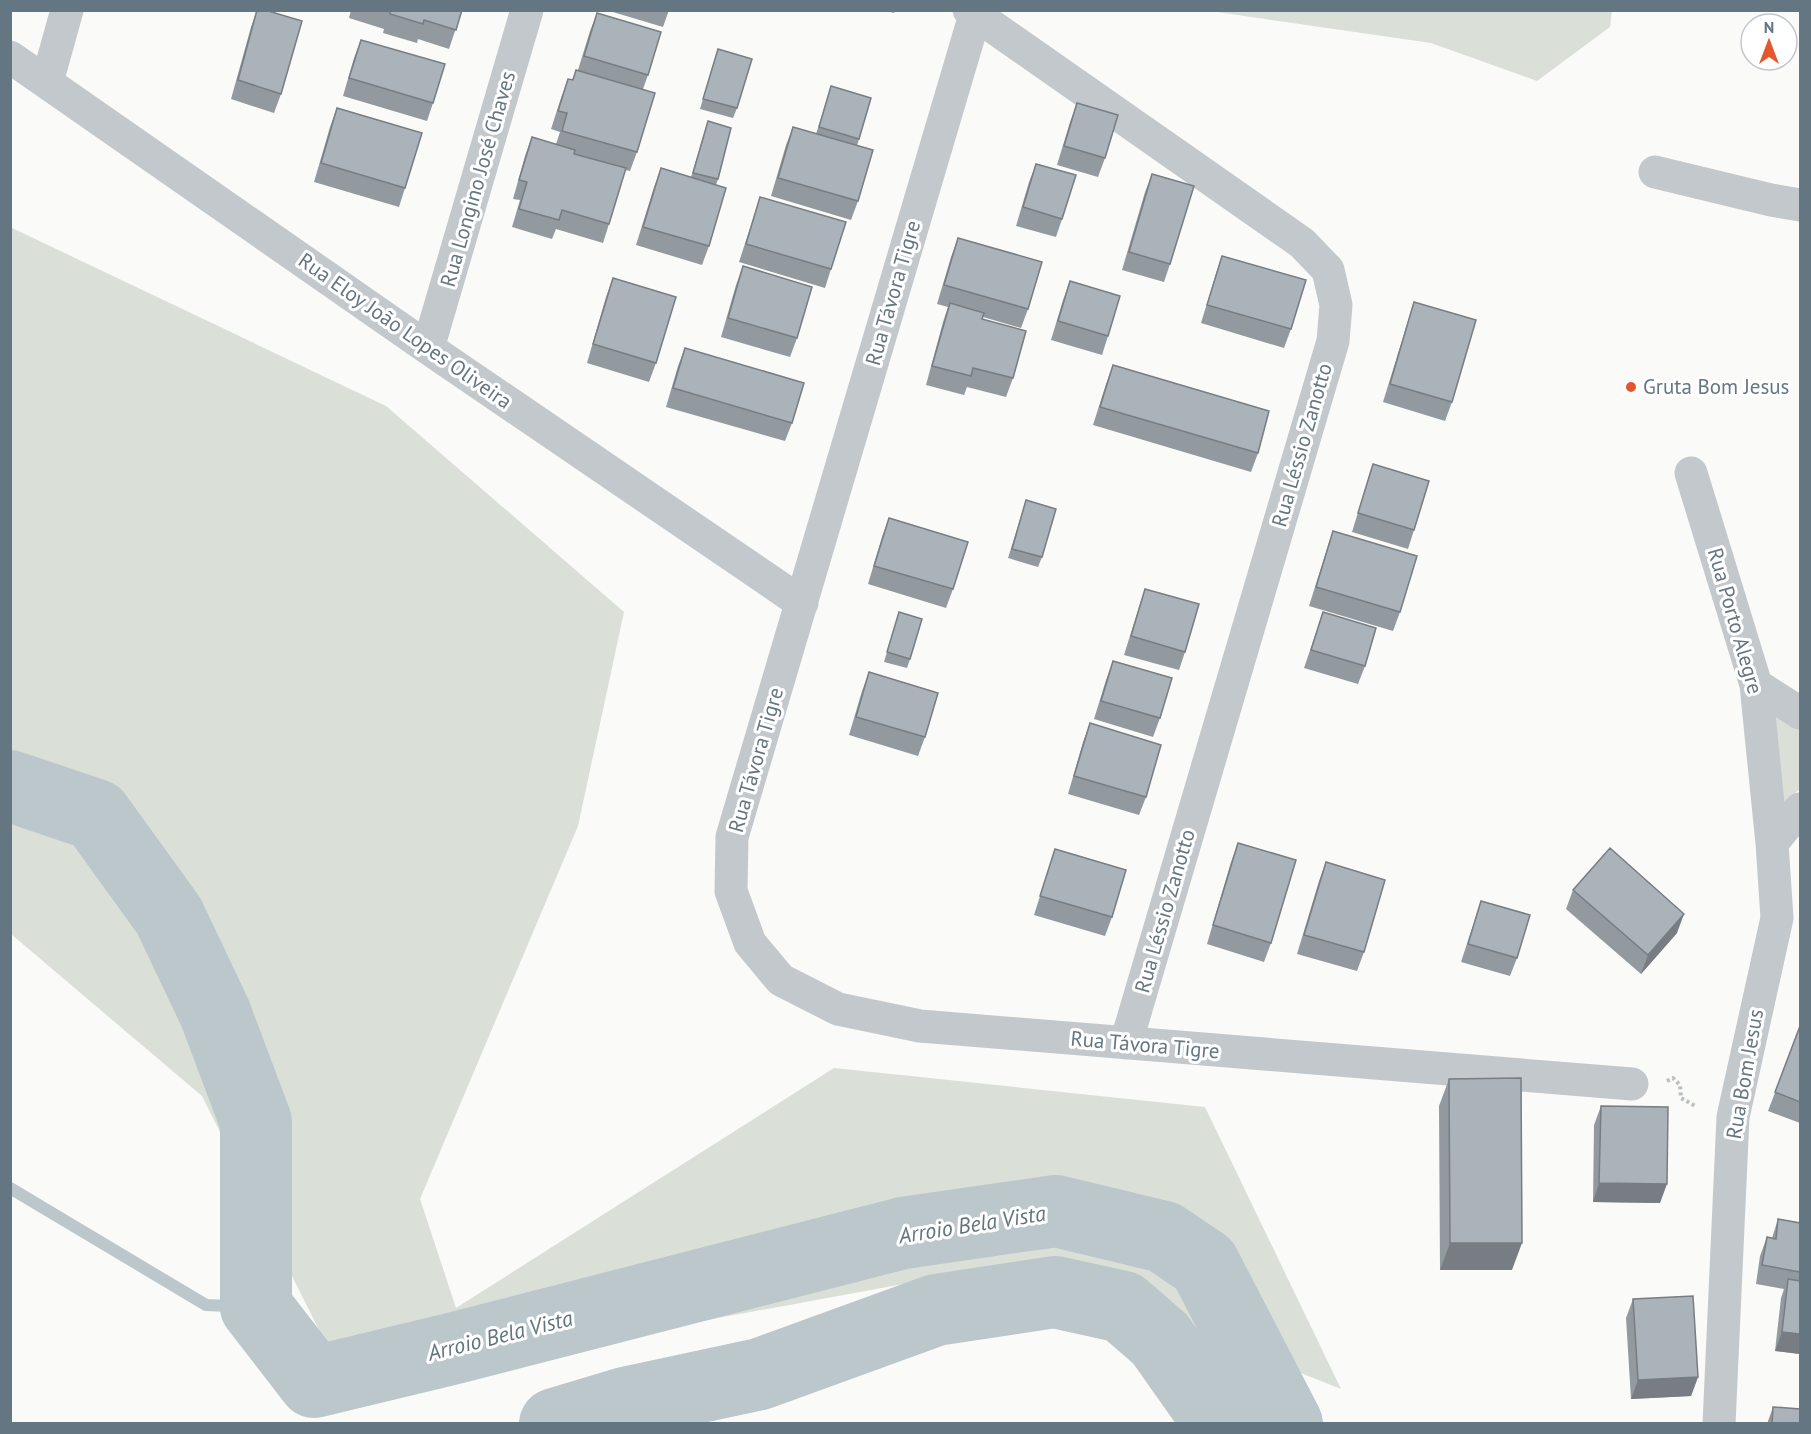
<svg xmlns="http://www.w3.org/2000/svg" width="1811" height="1434" font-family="'PT Sans',sans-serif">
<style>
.green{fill:#dadfd7}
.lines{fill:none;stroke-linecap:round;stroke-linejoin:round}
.stream{stroke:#bbc7cb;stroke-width:12}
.river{stroke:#bbc7cb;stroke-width:72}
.path{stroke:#bbbfc2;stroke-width:4;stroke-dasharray:3 3;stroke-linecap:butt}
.minor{stroke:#c3c8cc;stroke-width:33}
.wall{fill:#929a9f}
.shaded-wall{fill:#777d82}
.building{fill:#aab3b9;stroke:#777d82;stroke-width:1.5}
.poi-dot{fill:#e4572e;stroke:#fff;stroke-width:2}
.labels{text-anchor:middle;stroke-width:6;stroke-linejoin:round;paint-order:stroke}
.street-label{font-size:21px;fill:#657683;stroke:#fff}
.poi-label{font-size:21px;fill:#657683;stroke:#fff;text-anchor:start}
.water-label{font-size:22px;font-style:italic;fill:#60757c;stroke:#fff}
</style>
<rect width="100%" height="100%" fill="#fafaf8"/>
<path class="green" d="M1210,11H1612L1610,27L1537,81L1431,43Z
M10,227L386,406L624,612L578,826L420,1199L456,1308L834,1068L1205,1107L1341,1389L1023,1262L347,1386L202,1096L11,934Z
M1766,711L1800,729V789L1777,809Z"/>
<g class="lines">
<path class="stream" d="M10,1188L206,1305L256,1307"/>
<path class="river" d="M10,786L96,815L169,916L215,1013L256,1122V1307L314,1382L451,1349L903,1233L1056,1211L1164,1237L1204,1264L1287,1424
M555,1424L625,1403L760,1374L936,1310L1055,1292L1123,1307L1160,1339L1220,1424"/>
<path class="path" d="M1667,1081L1673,1078L1680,1085L1681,1098L1697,1107"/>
<path class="minor" d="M969,10L1302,243L1328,270L1336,305L1333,341L1126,1043
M975,15L732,837L731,891L750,943L781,980L838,1009L920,1026L1632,1084
M10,57L428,348L802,603
M47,82L67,10
M1655,172L1771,200L1800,205
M428,348L527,10
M1691,473L1756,685L1772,843
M1756,685L1800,713
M1719,1424L1733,1117L1777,918L1772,843L1800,809"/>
</g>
<path class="wall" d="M257,10L281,94L274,113L231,99L251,27Z
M351,10H462L449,49L418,39L417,43L383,33L384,29L349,18Z
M606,10H669L663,27Z
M884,10H895L894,13Z
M597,13L648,75L643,89L637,152L630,171L625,170L609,224L603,243L556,229L552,239L512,227L520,200L513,199L525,156L532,137L556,144L560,132L551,129L561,98L568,79L572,80L576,70H578L590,31Z
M361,40L433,103L427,121L343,96L354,58Z
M718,49L737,108L733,118L700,109Z
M831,86L859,139L857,146L858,201L851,220L771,196L786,145L793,127L816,134Z
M1077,103L1105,158L1098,177L1057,165L1070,122Z
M337,108L405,188L399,207L314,182L330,127Z
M708,121L718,179L716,185L709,246L702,265L636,245L654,187L661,168L691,177Z
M1036,164L1062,219L1056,237L1016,226L1029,182Z
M1152,174L1170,264L1164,282L1122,270L1145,192Z
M760,197L831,269L825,288L739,262Z
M958,238L1028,309L1021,328L983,317L982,319L1013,378L1006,397L967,387L964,395L926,385L943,322L948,307L937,304L951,257Z
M1222,256L1291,329L1284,348L1201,323L1216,274Z
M743,266L797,338L790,357L721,337L736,285Z
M613,278L656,363L649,382L587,363L606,297Z
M1070,281L1108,336L1102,355L1051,340L1063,300Z
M1414,302L1452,402L1445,421L1383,402L1408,321Z
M685,348L792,423L785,441L666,407L678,366Z
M1113,365L1258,453L1251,472L1093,425L1106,384Z
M1373,464L1414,530L1408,549L1352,532L1367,483Z
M1026,500L1042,557L1038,567L1008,558Z
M889,518L953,589L946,608L868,584L882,537Z
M1333,531L1400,612L1393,631L1309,606L1327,549Z
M1145,589L1185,652L1179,670L1124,655L1139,607Z
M899,612L910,659L907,668L884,662Z
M1323,612L1365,666L1358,684L1304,668Z
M1113,661L1160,718L1153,737L1094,719L1106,680Z
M869,672L925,737L918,756L849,735L862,691Z
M1090,723L1146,797L1139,815L1068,794L1083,742Z
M1238,843L1271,943L1264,962L1207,944L1231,862Z
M1055,849L1112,917L1105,936L1034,915Z
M1326,862L1364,952L1357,971L1297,954L1319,881Z
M1573,890L1677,933L1641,974L1566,909Z
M1481,901L1517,958L1510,976L1461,962Z
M1800,1026V1123L1768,1111Z
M1449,1079L1512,1270H1440L1439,1106Z
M1601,1106L1660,1203L1593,1202L1594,1125Z
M1778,1219L1800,1223V1354L1775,1351L1781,1298L1784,1289L1756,1284L1760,1256L1767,1237L1772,1238Z
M1633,1299L1698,1377L1691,1396L1631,1399L1626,1318Z
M1773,1407L1800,1424H1767Z"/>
<path class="shaded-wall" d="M1684,914L1677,933L1641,974L1648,955Z
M1599,1183L1667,1184L1660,1203L1593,1202Z
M1450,1243H1522L1512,1270H1440Z
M1782,1332L1800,1334V1354L1775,1351Z
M1698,1377L1691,1396L1631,1399L1638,1380Z"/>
<path class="building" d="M257,10H265L302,21L281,94L238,80Z
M390,10H462L456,30L424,20L423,24L390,14Z
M597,13L661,32L648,75L584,56Z
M361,40L445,64L433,103L349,78Z
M718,49L752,59L737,108L703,99Z
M576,70L655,93L637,152L562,131L567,113L558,111L568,79L573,80Z
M831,86L871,98L859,139L819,127Z
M1077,103L1118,115L1105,158L1064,146Z
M337,108L422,133L405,188L321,163Z
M708,121L731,128L718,179L693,173Z
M793,127L873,150L858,201L778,178Z
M532,137L575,150L574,154L626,168L609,224L562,210L559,220L519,209L527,182L519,180Z
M1036,164L1076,175L1062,219L1023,207Z
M661,168L726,188L709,246L643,227Z
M1152,174L1194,186L1170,264L1129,252Z
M760,197L846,222L831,269L746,244Z
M958,238L1042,262L1028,309L944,285Z
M1222,256L1306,280L1291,329L1207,305Z
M743,266L812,287L797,338L728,318Z
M613,278L676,297L656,363L593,344Z
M1070,281L1120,296L1108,336L1058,321Z
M1414,302L1476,320L1452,402L1390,384Z
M950,303L984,313L982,319L1026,331L1013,378L973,368L971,376L932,366Z
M685,348L804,383L792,423L673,388Z
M1113,365L1269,411L1258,453L1100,407Z
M1373,464L1429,481L1414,530L1358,513Z
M1026,500L1056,509L1042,557L1012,549Z
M889,518L968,542L953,589L874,566Z
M1333,531L1417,556L1400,612L1316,587Z
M1145,589L1199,604L1185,652L1131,636Z
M899,612L922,619L910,659L887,652Z
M1323,612L1376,628L1365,666L1311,650Z
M1113,661L1172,678L1160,718L1101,701Z
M869,672L938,693L925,737L856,717Z
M1090,723L1161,745L1146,797L1074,776Z
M1238,843L1296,860L1271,943L1213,925Z
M1610,848L1684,914L1648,955L1573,890Z
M1055,849L1126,870L1112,917L1040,896Z
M1326,862L1385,880L1364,952L1304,935Z
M1481,901L1530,915L1517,958L1468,944Z
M1800,1026V1102L1775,1092Z
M1521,1078L1522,1243H1450L1449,1079Z
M1601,1106L1668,1107L1667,1184L1599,1183Z
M1778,1219L1800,1223V1272L1762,1265L1767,1237L1776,1239Z
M1788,1279L1800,1281V1334L1782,1332Z
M1693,1296L1698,1377L1638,1380L1633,1299Z
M1773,1407L1800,1409V1424H1772Z"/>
<circle class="poi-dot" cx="1631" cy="387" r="6"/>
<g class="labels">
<g class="street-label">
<text transform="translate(478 179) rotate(-74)" y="7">Rua Longino José Chaves</text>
<text transform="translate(893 293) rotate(-74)" y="7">Rua Távora Tigre</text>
<text transform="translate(405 331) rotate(35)" y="7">Rua Eloy João Lopes Oliveira</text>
<text transform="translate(1302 445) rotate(-74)" y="7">Rua Léssio Zanotto</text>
<text transform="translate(1735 621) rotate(74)" y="7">Rua Porto Alegre</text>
<text transform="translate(756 760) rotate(-74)" y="7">Rua Távora Tigre</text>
<text transform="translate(1165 911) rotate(-74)" y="7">Rua Léssio Zanotto</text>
<text transform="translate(1145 1045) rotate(5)" y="7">Rua Távora Tigre</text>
<text transform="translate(1745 1074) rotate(-80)" y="7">Rua Bom Jesus</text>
</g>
<g class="poi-label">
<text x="1643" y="394">Gruta Bom Jesus</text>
</g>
<g class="water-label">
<text transform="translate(972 1224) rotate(-9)" y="8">Arroio Bela Vista</text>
<text transform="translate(500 1335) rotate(-14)" y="8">Arroio Bela Vista</text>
</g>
</g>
<rect width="1811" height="1434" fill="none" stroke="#657683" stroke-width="24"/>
<g transform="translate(1769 42)"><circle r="28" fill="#ffffff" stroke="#c1c8cd" stroke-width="1.5"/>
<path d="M0-4.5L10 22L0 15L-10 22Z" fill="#e4572e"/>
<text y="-9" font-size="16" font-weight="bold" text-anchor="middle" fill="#657683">N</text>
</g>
</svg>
